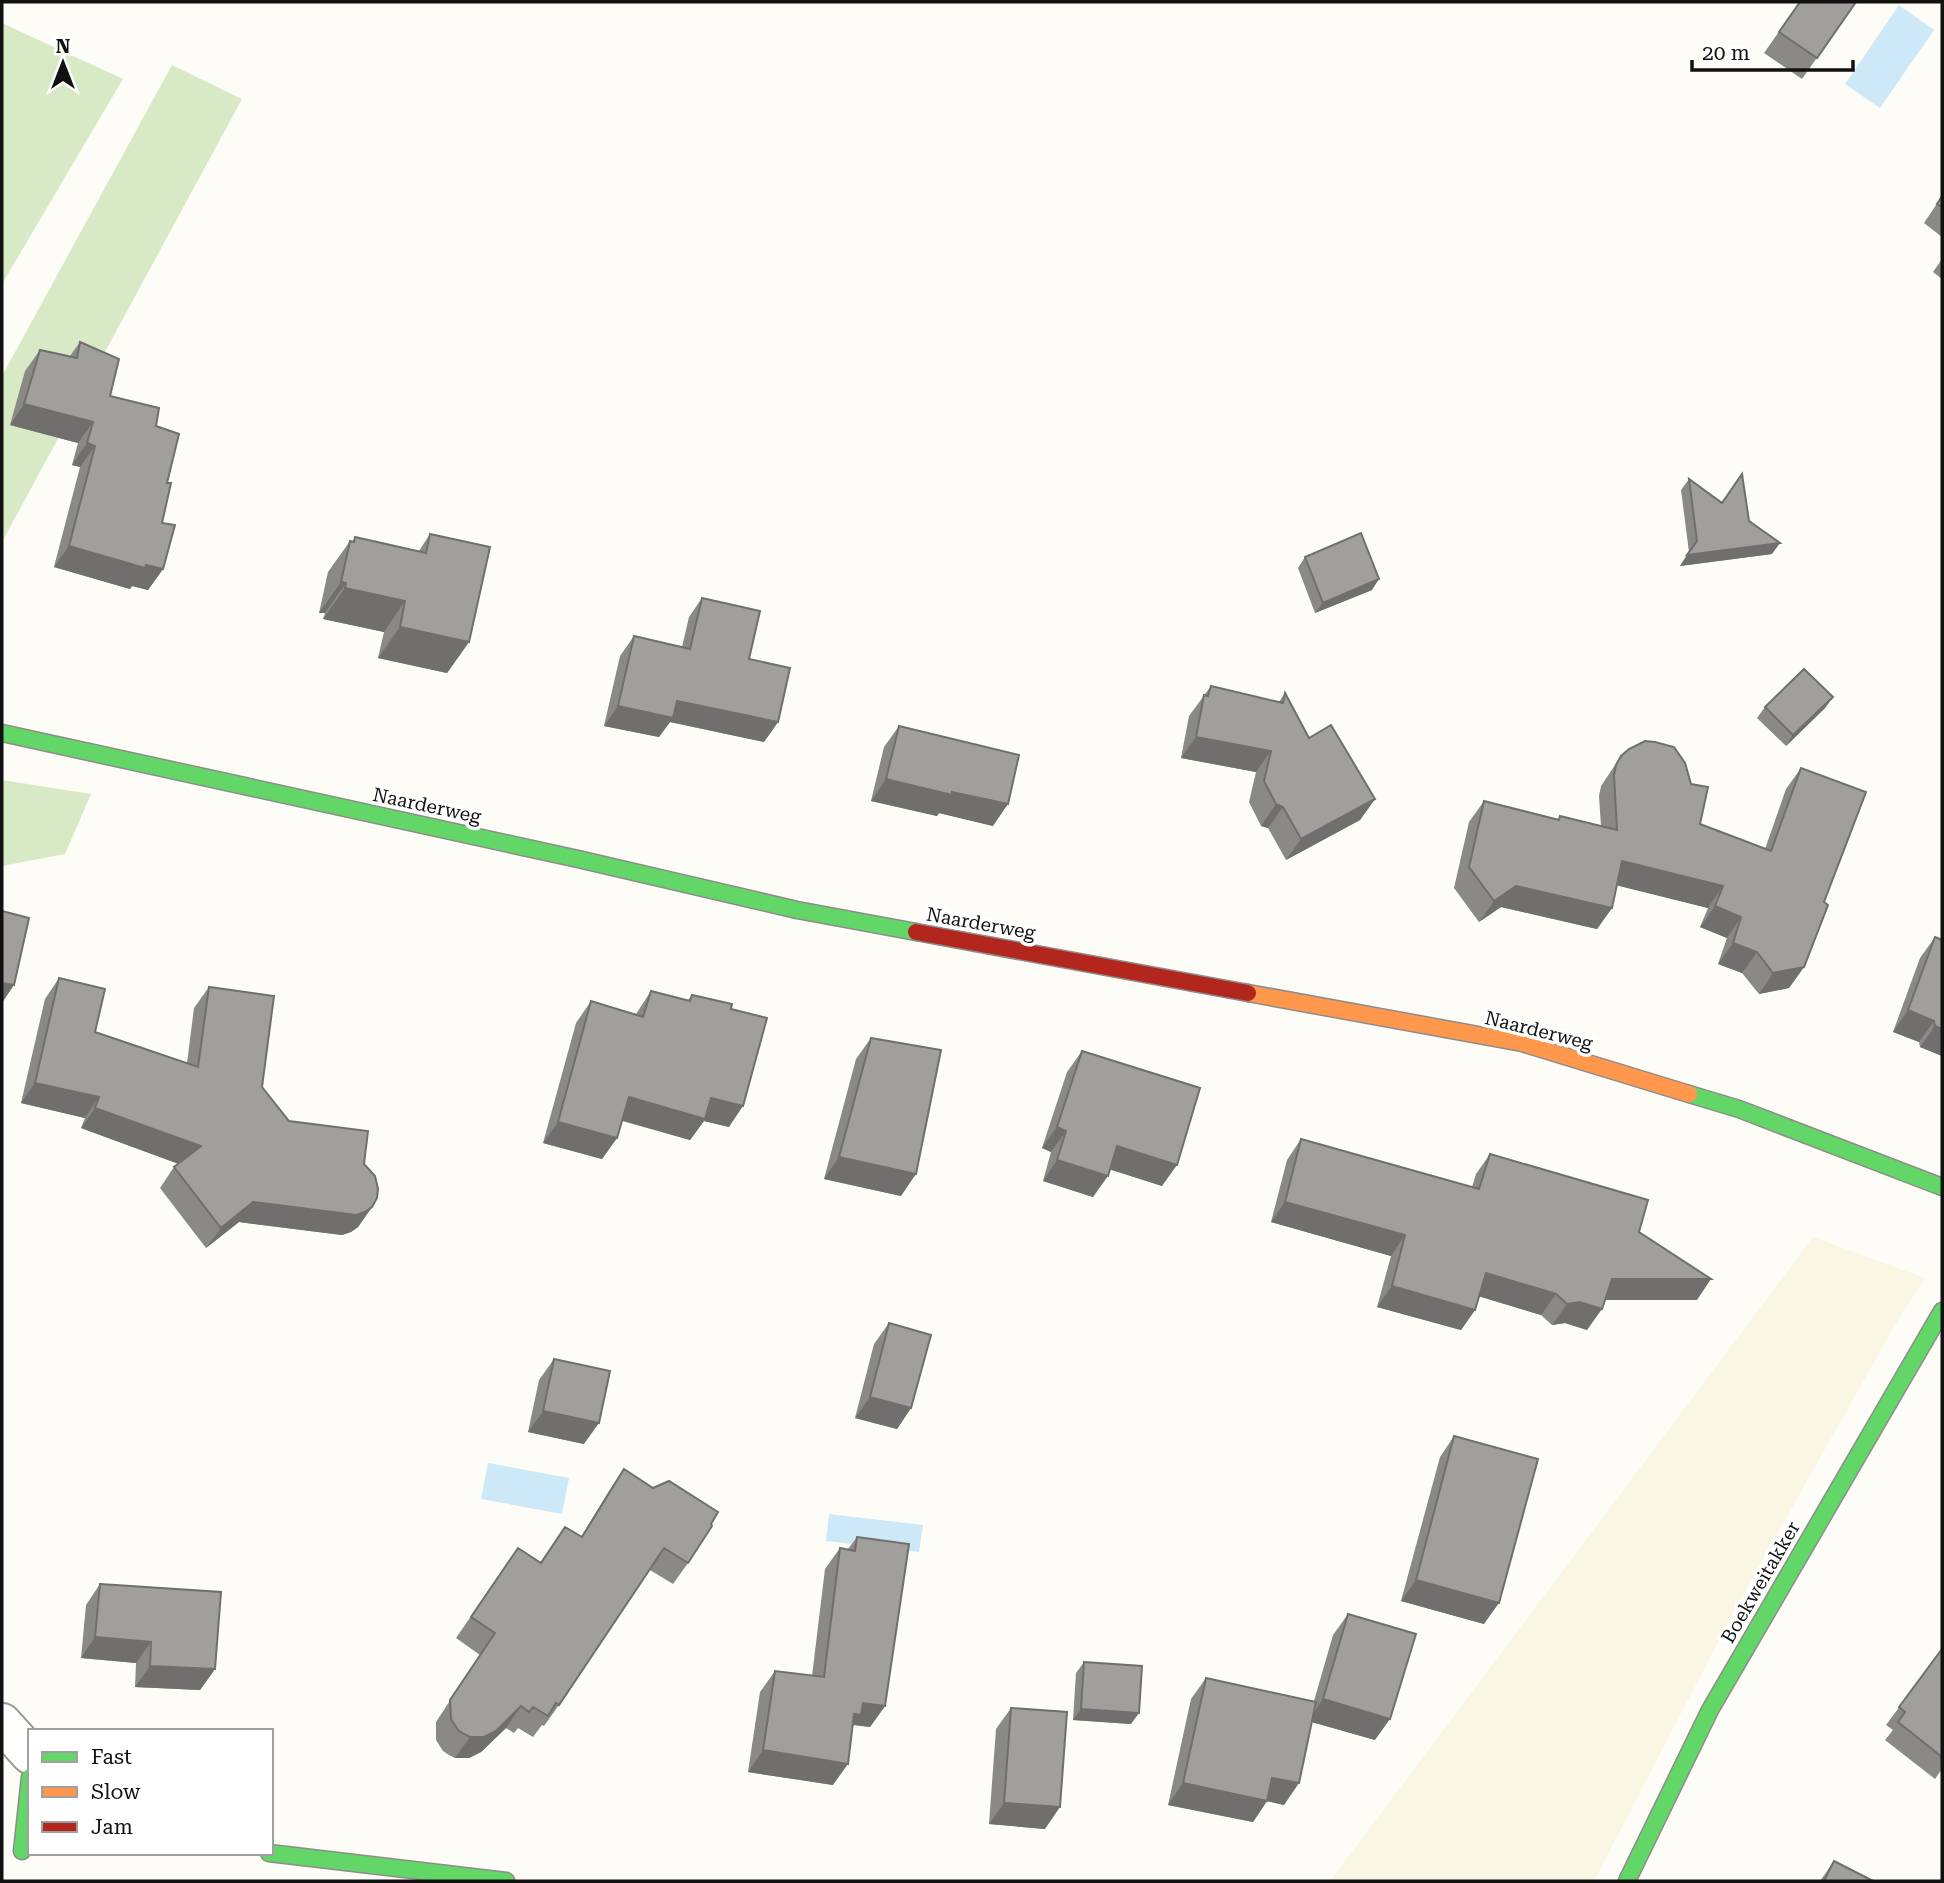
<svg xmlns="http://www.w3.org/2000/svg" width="1944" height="1883" font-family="'Roboto Serif',serif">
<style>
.farmland{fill:#f9f7e4}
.forest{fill:#d8eac5}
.water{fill:#cde8f7}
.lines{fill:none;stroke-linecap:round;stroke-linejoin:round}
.street-casing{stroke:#979795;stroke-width:42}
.fast-casing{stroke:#8e8d8b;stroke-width:19}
.slow-casing{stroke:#8e8d8b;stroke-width:19}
.jam-casing{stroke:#8e8d8b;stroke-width:19}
.street{stroke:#fffffe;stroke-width:38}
.fast{stroke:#63d668;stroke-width:16}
.slow{stroke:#ff974d;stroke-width:16}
.jam{stroke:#b3261e;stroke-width:16}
.wall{fill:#8a8986}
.shaded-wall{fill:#716f6d}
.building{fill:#a19f9c;stroke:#716f6d;stroke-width:2}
.labels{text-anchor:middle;stroke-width:7;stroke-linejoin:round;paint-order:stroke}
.street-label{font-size:19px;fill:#111;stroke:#fff}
</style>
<rect width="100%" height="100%" fill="#fdfcf7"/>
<path class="farmland" d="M1813,1237L1925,1278L1895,1325L1740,1600L1594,1881H1330Z"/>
<path class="forest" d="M2,23L123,79L2,284Z
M172,65L242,99L2,542V376Z
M2,780L91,794L65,854L2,866Z"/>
<path class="water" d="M1899,5L1934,30L1880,108L1845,84Z
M488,1463L569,1478L562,1514L481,1499Z
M829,1514L923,1525L919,1552L826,1541Z"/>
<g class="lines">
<g class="street-casing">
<path id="street" d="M2,1723L30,1754"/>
</g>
<g class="fast-casing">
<path id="fast" d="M2,733L578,859L797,910L916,932
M1689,1094L1739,1109L1942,1187
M22,1851L30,1777
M269,1853L506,1881
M1627,1881L1710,1710L1942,1311"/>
</g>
<g class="slow-casing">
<path id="slow" d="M1248,993L1522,1043L1689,1094"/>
</g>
<g class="jam-casing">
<path id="jam" d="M916,932L1248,993"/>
</g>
<use href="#street" class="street"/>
<use href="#fast" class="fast"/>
<use href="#slow" class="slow"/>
<use href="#jam" class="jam"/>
</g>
<path class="wall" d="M1800,2H1856L1802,79L1764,53Z
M1942,196V237L1924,223Z
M1942,259V279L1933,272Z
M80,342L110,396L156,426L167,483L162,523L163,569L148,590L132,586L130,589L54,567L80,467L72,465L78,443L10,425L25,371L40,350L70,356Z
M1689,479L1749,521L1772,554L1680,566L1689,552L1681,490Z
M430,534L469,642L447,673L378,658L384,632L323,619L325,613H319L328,572L350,541H353L355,537L419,551Z
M1305,557L1372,590L1315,613L1298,568Z
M702,598L749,659L778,722L764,742L670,722L659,737L604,726L620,656L634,636L682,647L689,617Z
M1211,686L1279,702L1285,693L1309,738L1375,799L1360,820L1286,860L1268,828L1261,826L1249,802L1256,772L1181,758L1189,716Z
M1833,697L1825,708L1786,746L1757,718L1765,707Z
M899,726L993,826L939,813L937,816L871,801L884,747Z
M1621,756L1700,824L1765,849L1786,789L1801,768L1824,902L1804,967L1789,988L1759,994L1742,973L1718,964L1727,938L1700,927L1708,908L1617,885L1612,908L1597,929L1501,907L1479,922L1454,888L1469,822L1484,801L1558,819L1560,816L1601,826L1599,796L1601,786Z
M1935,937L1942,940V1056L1920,1047L1919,1042L1893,1032L1920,958Z
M59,978L95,1032L187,1063L194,1008L209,987L262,1087L289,1121L364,1164L372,1207L358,1227L351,1232L342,1235L239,1222L206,1248L160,1188L174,1167L179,1164L81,1128L85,1118L21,1103L45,999Z
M651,991L688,1000L692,995L731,1009L729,1127L704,1121L690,1140L622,1121L617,1138L602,1159L543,1143L576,1023L591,1001L636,1014Z
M871,1038L901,1196L824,1179L856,1059Z
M1082,1051L1162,1186L1110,1169L1093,1197L1043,1181L1051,1152L1042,1148L1067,1072Z
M1301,1139L1472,1187L1476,1174L1490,1154L1639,1232L1697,1300H1605L1587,1330L1565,1323L1552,1325L1541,1315L1479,1296L1475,1310L1461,1330L1377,1307L1391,1256L1271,1222L1287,1160Z
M889,1323L911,1408L897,1429L855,1418L874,1344Z
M554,1359L584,1444L528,1432L539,1380Z
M1454,1436L1484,1624L1401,1601L1440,1457Z
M624,1469L688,1563L673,1584L650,1570L559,1705L544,1726L542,1725L533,1737L518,1728L514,1733L506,1728L481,1752L469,1758H455L449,1755L443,1751L436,1740V1722L480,1655L456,1638L518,1548L540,1563L565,1527L581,1537L609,1491Z
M857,1537L885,1706L870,1727L854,1725L852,1727L833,1785L748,1772L760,1692L775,1671L812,1676L825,1569L840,1548L848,1549Z
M100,1584L215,1669L200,1690L135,1687L136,1663L81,1658L86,1605Z
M1348,1614L1375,1740L1312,1722L1284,1805L1267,1801L1253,1822L1168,1805L1191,1699L1206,1678L1314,1701L1333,1635Z
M1942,1649V1769L1935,1779L1885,1740L1893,1730L1886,1725Z
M1084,1662L1131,1724L1073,1720L1076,1673Z
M1011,1708L1045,1829L989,1824L996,1729Z
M1834,1861L1873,1881H1820Z"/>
<path class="shaded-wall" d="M24,404L93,422L78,443L10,425Z
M87,443L95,446L80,467L72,465Z
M1780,543L1772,554L1680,566L1687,555Z
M69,546L146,565L163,569L148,590L132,586L130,589L54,567Z
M1379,579L1372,590L1315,613L1323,603Z
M341,582L346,583L325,613H319Z
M345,588L405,601L384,632L323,619Z
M400,627L469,642L447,673L378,658Z
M1833,697L1825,708L1786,746L1793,735Z
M677,701L778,722L764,742L670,722L659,737L604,726L618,706Z
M1196,737L1271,751L1256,772L1181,758Z
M886,779L952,792L1008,804L993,826L939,813L937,816L871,801Z
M1375,799L1360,820L1286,860L1301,839Z
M1276,804L1283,807L1268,828L1261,826Z
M1622,861L1723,886L1708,908L1607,883Z
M1516,886L1612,908L1597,929L1501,907L1479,922L1494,901Z
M1715,906L1741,917L1727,938L1700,927Z
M1733,943L1757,952L1742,973L1718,964Z
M1804,967L1789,988L1759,994L1773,973Z
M2,983L14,985L2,1003Z
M1908,1010L1934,1021L1919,1042L1893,1032Z
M1935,1026L1942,1029V1056L1920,1047Z
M35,1083L99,1097L85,1118L21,1103Z
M629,1097L711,1098L743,1106L729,1127L704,1121L690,1140L614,1118Z
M95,1108L201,1146L187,1167L81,1128Z
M558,1122L617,1138L602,1159L543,1143Z
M1057,1127L1066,1131L1051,1152L1042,1148Z
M1117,1146L1177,1165L1162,1186L1102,1167Z
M839,1157L916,1174L901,1196L824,1179Z
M1057,1160L1108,1176L1093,1197L1043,1181Z
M253,1202L372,1207L358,1227L351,1232L342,1235L239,1222L206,1248L221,1228Z
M1285,1202L1405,1235L1391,1256L1271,1222Z
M1486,1273L1556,1294L1541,1315L1471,1294Z
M1612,1279H1711L1697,1300H1597Z
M1392,1286L1475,1310L1461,1330L1377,1307Z
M1580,1302L1602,1309L1587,1330L1565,1323L1552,1325L1567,1304Z
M870,1397L911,1408L897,1429L855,1418Z
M543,1411L599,1423L584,1444L528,1432Z
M1416,1580L1499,1603L1484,1624L1401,1601Z
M95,1637L151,1642L136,1663L81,1658Z
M150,1666L215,1669L200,1690L135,1687Z
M1323,1699L1390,1719L1375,1740L1308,1721Z
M863,1703L885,1706L870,1727L854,1725L846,1736L839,1735Z
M521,1706L506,1728L481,1752L469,1758H455L470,1737Z
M1081,1709L1139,1713L1131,1724L1073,1720Z
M763,1750L848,1764L833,1785L748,1772Z
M1272,1778L1299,1783L1284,1805L1267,1801L1253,1822L1168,1805L1183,1783Z
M1004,1803L1060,1807L1045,1829L989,1824Z"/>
<path class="building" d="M1800,2H1856L1817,58L1779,32Z
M1942,196V207L1937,204Z
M80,342L119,359L110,396L159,408L156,426L179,434L167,483H171L162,523L175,525L163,569L146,565L145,568L69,546L95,446L87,443L93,422L24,404L40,350L77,358Z
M1742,474L1749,521L1780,543L1687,555L1697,541L1689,479L1722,503Z
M1361,533L1379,579L1323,603L1305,557Z
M430,534L490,547L469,642L400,627L405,601L345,588L346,583L341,582L350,541L354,542L355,537L426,553Z
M702,598L760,611L749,659L790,668L778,722L677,701L673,718L618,706L634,636L690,649Z
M1804,669L1833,697L1793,735L1765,707Z
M1211,686L1283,703L1285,693L1309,738L1331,725L1375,799L1301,839L1283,807L1276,804L1264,781L1271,751L1196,737L1204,695L1208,696Z
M899,726L1019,755L1008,804L952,792V795L886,779Z
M1645,741L1655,742L1674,747L1685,763L1691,784L1708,787L1700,824L1771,851L1801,768L1866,792L1824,902L1828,905L1804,967L1773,973L1757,952L1733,943L1741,917L1715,906L1723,886L1622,861L1612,908L1516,886L1494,901L1469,867L1484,801L1559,820L1560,816L1617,830L1614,775L1616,765L1621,756L1629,749Z
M2,911L29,918L14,985L2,983Z
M1935,937L1942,940V1029L1935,1026L1934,1021L1908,1010Z
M59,978L105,989L95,1032L198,1067L209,987L274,996L262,1087L289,1121L368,1131L364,1164L375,1176L378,1189L377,1198L372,1207L365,1212L356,1215L253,1202L221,1228L174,1167L201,1146L95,1108L99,1097L35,1083Z
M651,991L690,1001L692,995L732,1004L731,1009L767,1018L743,1106L711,1098L705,1119L629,1097L617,1138L558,1122L591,1001L643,1017Z
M871,1038L941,1050L916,1174L839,1157Z
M1082,1051L1200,1088L1177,1165L1117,1146L1108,1176L1057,1160L1066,1131L1057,1127Z
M1301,1139L1479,1189L1490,1154L1648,1200L1639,1232L1711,1279H1612L1602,1309L1580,1302L1567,1304L1556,1294L1486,1273L1475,1310L1392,1286L1405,1235L1285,1202Z
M889,1323L931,1335L911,1408L870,1397Z
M554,1359L610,1371L599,1423L543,1411Z
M1454,1436L1538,1459L1499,1603L1416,1580Z
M624,1469L653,1488L669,1481L718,1512L711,1524L712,1526L688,1563L664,1548L559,1705L556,1703L548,1716L533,1707L529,1712L521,1706L496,1731L484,1737H470L464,1734L458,1730L451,1719L450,1700L495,1633L471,1617L518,1548L541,1563L565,1527L582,1537Z
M857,1537L909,1544L885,1706L863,1703L861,1715L854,1714L848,1764L763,1750L775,1671L824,1677L840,1548L855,1551Z
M100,1584L221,1592L215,1669L150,1666L151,1642L95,1637Z
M1348,1614L1416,1634L1390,1719L1323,1699Z
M1942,1649V1757L1898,1722L1905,1712L1899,1707Z
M1084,1662L1142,1666L1139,1713L1081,1709Z
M1206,1678L1316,1702L1299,1783L1272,1778L1267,1801L1183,1783Z
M1011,1708L1067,1712L1060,1807L1004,1803Z
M1834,1861L1873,1881H1824Z"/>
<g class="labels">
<g class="street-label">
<text transform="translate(427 805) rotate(12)" y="7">Naarderweg</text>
<text transform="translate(981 923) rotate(10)" y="7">Naarderweg</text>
<text transform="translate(1539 1030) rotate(14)" y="7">Naarderweg</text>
<text transform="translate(1760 1582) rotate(-60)" y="7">Boekweitakker</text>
</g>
</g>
<rect width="1944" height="1883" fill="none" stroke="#111111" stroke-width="7"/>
<rect x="28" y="1729" width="245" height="126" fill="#ffffff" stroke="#a0a0a0" stroke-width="2"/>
<rect x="42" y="1752" width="35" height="10" fill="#63d668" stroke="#a0a0a0" stroke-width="2"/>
<text x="91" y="1764" font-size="21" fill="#111111">Fast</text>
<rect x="42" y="1787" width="35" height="10" fill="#ff974d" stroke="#a0a0a0" stroke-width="2"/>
<text x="91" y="1799" font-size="21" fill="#111111">Slow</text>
<rect x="42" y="1822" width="35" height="10" fill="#b3261e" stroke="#a0a0a0" stroke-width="2"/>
<text x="91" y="1834" font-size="21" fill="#111111">Jam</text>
<g transform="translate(63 63)" stroke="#ffffff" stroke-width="5" paint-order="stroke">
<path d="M0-5L12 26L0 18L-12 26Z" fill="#111111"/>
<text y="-10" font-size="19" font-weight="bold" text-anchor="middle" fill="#111111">N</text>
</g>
<path d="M1692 60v10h161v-10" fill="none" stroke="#111111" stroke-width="3.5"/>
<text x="1702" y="60" font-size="21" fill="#111111" stroke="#ffffff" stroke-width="5" paint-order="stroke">20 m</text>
</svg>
